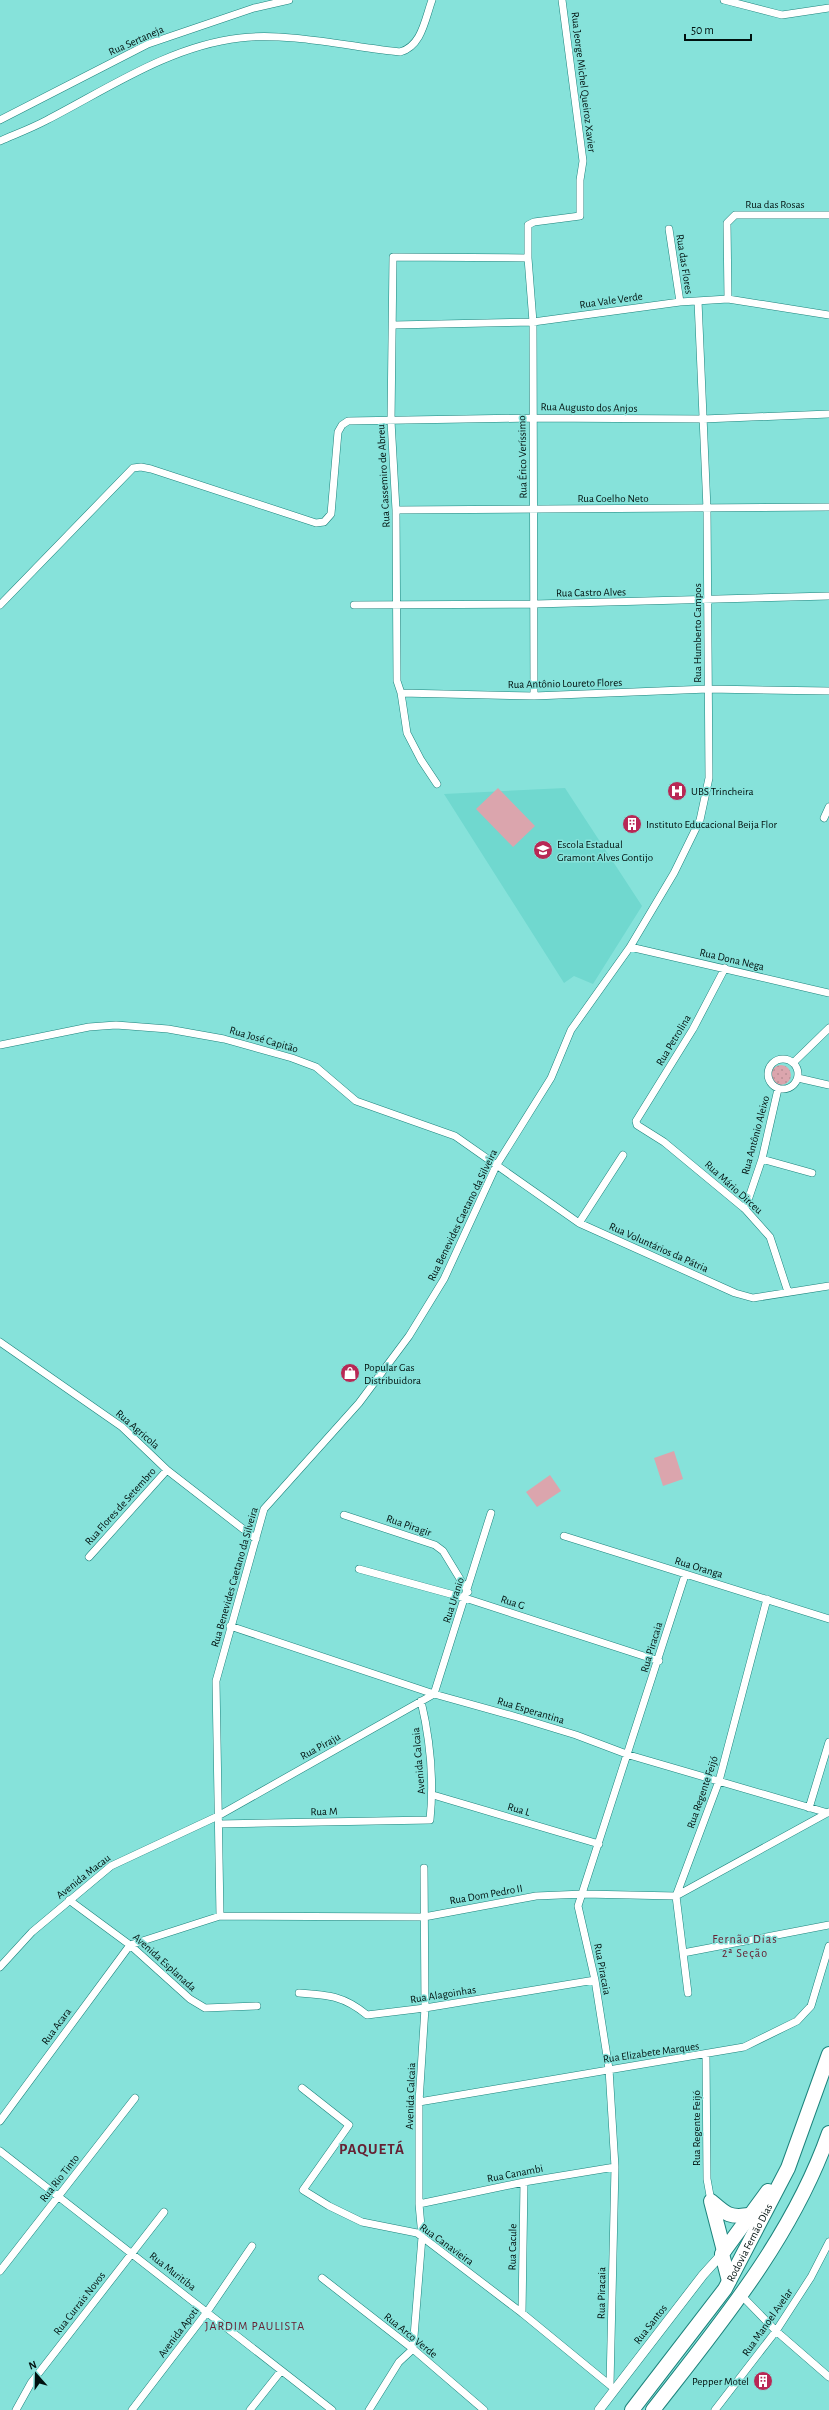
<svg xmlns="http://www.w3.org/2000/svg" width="829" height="2410" font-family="'Alegreya Sans',sans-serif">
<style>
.built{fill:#70d8cf}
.grass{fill:url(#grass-dots)}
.garden{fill:#dba5ad}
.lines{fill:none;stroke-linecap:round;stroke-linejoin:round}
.minor-casing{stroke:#1c837c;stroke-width:8}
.tertiary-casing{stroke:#1c837c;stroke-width:10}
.motorway-casing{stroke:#1c837c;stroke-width:16}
.minor{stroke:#fff;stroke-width:7}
.tertiary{stroke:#fff;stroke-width:9}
.motorway{stroke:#fff;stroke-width:14}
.labels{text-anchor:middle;stroke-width:3;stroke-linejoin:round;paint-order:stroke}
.street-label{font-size:11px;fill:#00110f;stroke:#86e2da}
.poi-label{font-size:11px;fill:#00110f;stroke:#86e2da;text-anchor:start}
.neighbourhood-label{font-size:12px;letter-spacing:1px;fill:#662133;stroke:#86e2da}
.district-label{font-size:15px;font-weight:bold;letter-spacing:1px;fill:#662133;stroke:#86e2da}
</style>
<defs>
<pattern id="grass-dots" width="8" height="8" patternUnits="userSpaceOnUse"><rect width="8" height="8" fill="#dba5ad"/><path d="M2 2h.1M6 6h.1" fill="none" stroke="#ba8d94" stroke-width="1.8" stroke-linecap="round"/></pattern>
</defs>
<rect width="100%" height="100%" fill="#86e2da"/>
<path class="built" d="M565,788L642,906L593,984L574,976L564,983L444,794Z"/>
<path class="grass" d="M771 1075a10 10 0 1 1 20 0a10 10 0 1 1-20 0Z"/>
<path class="garden" d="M498,788L535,826L513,847L476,809Z
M674,1451L683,1479L663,1486L654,1458Z
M550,1475L561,1491L537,1507L526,1492Z"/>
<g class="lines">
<g class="minor-casing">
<path id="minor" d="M724,0L782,15L829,8
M0,120L148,44L254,8L289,0
M0,141C16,134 32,128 47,120C109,88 170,46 240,38C288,32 351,47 400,52C422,46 425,19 432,0
M669,229L680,302
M728,299L727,223L735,215H829
M394,325L533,322L680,302L728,299L829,315
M396,510L829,507
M0,605L133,468L141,467L151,469L316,523L324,522L331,514L338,432L342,425L348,421L532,418L703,419L829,414
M354,605L535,604L829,596
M401,693L397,681L396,510L391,421L393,257L528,258
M534,696L533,322L528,258V225L534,222L580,216V180L583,161L562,0
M437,784L421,760L407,733L401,693L534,696L708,689L829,691
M824,818L829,807
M630,947L829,993
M725,968L693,1029L636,1121L637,1125L664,1142L745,1209L770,1237L788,1292
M0,1045L89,1027L116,1025L168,1029L224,1039L292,1058L316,1067L356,1101L455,1136L579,1223L735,1293L753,1298L829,1286
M768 1074a15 15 0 1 1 30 0a15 15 0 1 1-30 0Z
M793,1063L829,1028
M798,1078L829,1085
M762,1159L812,1173
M745,1209L762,1159L778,1089
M579,1223L623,1155
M0,1342L122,1427L167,1470L256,1539
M344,1515L435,1545L443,1551L468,1592
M564,1536L829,1619
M89,1557L167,1470
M359,1569L465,1598L659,1661
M230,1626L434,1694L517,1717L576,1735L629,1755L828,1813
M433,1795L599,1844
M809,1808L829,1742
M219,1824L430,1820C434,1781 430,1739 421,1701
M69,1900L130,1945L190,1999L205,2008L257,2006
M220,1916L216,1681L264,1509L359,1403L409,1336L444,1279L496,1166L551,1078L571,1030L630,947L674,873L700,820L709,778L707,509L698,301
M683,1953L829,1925
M0,1967L32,1932L111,1866L218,1816L434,1694L491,1513
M299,1993C329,1995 344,1996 367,2015L425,2008L595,1980
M688,1993L676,1896L719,1781L767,1599
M706,2055L707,2179L711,2201
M302,2088L349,2125L303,2190L329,2206L362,2222L417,2233L522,2313L611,2386
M419,2102L744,2047L797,2021L811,2006L829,1946
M0,2121L130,1945L220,1916L424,1917L536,1896L584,1894L676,1896L829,1812
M0,2151L332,2410
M419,2204L524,2182L615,2167
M0,2271L135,2098
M322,2278L413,2349L484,2410
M742,2296L776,2331L829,2377
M522,2313L524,2182
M413,2349L422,2237L419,2204V2102L425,2008L424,1868
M610,2385L615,2167L609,2069L595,1980L578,1906L685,1575
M16,2410L31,2383L164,2212
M132,2410L207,2312L252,2246
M250,2410L281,2371
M369,2410L399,2362L413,2349
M715,2410L776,2331L811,2277L829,2242"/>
</g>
<g class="tertiary-casing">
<path id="tertiary" d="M599,2410L703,2275L722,2254"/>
</g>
<g class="motorway-casing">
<g id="motorway">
<path d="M724,2251L711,2201C726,2214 729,2218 749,2215"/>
<path d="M729,2281L722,2254L724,2251L768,2191"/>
<path id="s1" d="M632,2410L725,2289L788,2168L829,2054"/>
<path d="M653,2410C720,2324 792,2238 829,2133"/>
</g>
</g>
<use href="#minor" class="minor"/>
<use href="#tertiary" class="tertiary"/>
<use href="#motorway" class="motorway"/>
</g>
<defs>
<g id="hospital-disc" transform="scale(1)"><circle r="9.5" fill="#b82855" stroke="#86e2da"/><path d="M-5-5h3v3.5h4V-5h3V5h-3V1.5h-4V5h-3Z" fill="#fff"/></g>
<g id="building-disc" transform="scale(1)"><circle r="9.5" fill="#b82855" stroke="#86e2da"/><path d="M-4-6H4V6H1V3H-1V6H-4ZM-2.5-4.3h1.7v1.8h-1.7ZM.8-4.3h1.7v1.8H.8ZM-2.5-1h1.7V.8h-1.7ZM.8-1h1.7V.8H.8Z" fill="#fff"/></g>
<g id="school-disc" transform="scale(1)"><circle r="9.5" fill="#b82855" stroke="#86e2da"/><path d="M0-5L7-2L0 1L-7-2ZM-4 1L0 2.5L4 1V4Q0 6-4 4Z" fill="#fff"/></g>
<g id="shop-disc" transform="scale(1)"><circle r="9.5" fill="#b82855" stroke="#86e2da"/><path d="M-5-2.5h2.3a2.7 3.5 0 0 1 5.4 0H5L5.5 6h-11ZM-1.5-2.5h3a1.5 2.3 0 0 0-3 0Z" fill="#fff"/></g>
</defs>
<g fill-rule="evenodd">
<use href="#hospital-disc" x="677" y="791"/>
<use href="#building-disc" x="632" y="824"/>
<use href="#school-disc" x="543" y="850"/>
<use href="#shop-disc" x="350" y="1373"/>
<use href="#building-disc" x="763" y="2381"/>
</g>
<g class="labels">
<g class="street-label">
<text transform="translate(136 40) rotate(-24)" y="4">Rua Sertaneja</text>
<text transform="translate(584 82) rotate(83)" y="4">Rua Jeorge Michel Queiroz Xavier</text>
<text x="775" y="208">Rua das Rosas</text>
<text transform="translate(685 264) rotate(81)" y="4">Rua das Flores</text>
<text transform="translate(611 300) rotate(-8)" y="4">Rua Vale Verde</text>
<text transform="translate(589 407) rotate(1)" y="4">Rua Augusto dos Anjos</text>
<text transform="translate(522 457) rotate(-91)" y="4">Rua Érico Veríssimo</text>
<text transform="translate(383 476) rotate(-93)" y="4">Rua Cassemiro de Abreu</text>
<text x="613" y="502">Rua Coelho Neto</text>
<text transform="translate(591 592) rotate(-1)" y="4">Rua Castro Alves</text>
<text transform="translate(697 633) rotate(-90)" y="4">Rua Humberto Campos</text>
<text transform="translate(565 683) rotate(-1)" y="4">Rua Antônio Loureto Flores</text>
<text transform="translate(732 959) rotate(13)" y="4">Rua Dona Nega</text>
<text transform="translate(264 1039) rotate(16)" y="4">Rua José Capitão</text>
<text transform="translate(673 1040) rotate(-59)" y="4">Rua Petrolina</text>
<text transform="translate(755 1135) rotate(-75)" y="4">Rua Antônio Aleixo</text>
<text transform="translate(734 1187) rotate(42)" y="4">Rua Mário Dirceu</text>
<text transform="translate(462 1215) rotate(-64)" y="4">Rua Benevides Caetano da Silveira</text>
<text transform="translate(659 1247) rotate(24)" y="4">Rua Voluntários da Pátria</text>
<text transform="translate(138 1429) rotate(41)" y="4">Rua Agricola</text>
<text transform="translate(120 1506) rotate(-48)" y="4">Rua Flores de Setembro</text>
<text transform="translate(409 1525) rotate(19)" y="4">Rua Piragir</text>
<text transform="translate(699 1567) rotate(17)" y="4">Rua Oranga</text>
<text transform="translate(234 1577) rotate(-74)" y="4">Rua Benevides Caetano da Silveira</text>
<text transform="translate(453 1600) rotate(-72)" y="4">Rua Uranio</text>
<text transform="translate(513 1602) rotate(18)" y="4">Rua G</text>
<text transform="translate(651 1647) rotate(-73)" y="4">Rua Piracaia</text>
<text transform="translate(531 1710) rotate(17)" y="4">Rua Esperantina</text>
<text transform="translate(320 1746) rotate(-29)" y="4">Rua Piraju</text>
<text transform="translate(418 1761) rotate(-95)" y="4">Avenida Calcaia</text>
<text transform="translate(702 1792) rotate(-71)" y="4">Rua Regente Feijó</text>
<text transform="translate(519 1809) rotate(17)" y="4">Rua L</text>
<text transform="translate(324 1811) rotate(-1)" y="4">Rua M</text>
<text transform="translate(83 1876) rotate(-38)" y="4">Avenida Macau</text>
<text transform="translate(486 1894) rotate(-10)" y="4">Rua Dom Pedro II</text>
<text transform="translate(165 1962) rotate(42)" y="4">Avenida Esplanada</text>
<text transform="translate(603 1969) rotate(79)" y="4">Rua Piracaia</text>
<text transform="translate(443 1994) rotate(-9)" y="4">Rua Alagoinhas</text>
<text transform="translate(56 2026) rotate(-54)" y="4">Rua Acara</text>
<text transform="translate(651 2052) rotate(-8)" y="4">Rua Elizabete Marques</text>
<text transform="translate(410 2096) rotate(-88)" y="4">Avenida Calcaia</text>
<text transform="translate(696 2128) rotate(-90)" y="4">Rua Regente Feijó</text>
<text transform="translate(515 2173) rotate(-11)" y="4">Rua Canambi</text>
<text transform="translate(59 2178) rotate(-52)" y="4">Rua Rio Tinto</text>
<text dy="4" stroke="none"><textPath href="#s1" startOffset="205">Rodovia Fernão Dias</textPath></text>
<text transform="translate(447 2244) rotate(36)" y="4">Rua Canavieira</text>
<text transform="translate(512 2247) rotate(-89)" y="4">Rua Cacule</text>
<text transform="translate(173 2271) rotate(38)" y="4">Rua Muritiba</text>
<text transform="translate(601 2293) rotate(-89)" y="4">Rua Piracaia</text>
<text transform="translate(79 2303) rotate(-52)" y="4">Rua Currais Novos</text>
<text transform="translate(767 2322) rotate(-55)" y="4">Rua Manoel Avelar</text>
<text transform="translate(650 2324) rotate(-52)" y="4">Rua Santos</text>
<text transform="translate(178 2332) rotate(-53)" y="4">Avenida Apoti</text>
<text transform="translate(411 2335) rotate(39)" y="4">Rua Arco Verde</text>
</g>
<g class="poi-label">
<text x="691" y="795">UBS Trincheira</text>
<text x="646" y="828">Instituto Educacional Beija Flor</text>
<text x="557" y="848">Escola Estadual<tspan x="557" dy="13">Gramont Alves Gontijo</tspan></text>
<text x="364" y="1371">Popular Gas<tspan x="364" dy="13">Distribuidora</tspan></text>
<text x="749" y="2385" text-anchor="end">Pepper Motel</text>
</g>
<g class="neighbourhood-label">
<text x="745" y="1943">Fernão Dias<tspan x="745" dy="14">2ª Seção</tspan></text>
<text x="255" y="2330">JARDIM PAULISTA</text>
</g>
<g class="district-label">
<text x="372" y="2154">PAQUETÁ</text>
</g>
</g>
<g transform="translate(36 2374) rotate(340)" stroke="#86e2da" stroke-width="3" paint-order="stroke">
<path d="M0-3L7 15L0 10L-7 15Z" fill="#00110f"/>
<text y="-6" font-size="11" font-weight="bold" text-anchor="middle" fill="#00110f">N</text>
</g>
<path d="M685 34v6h66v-6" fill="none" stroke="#00110f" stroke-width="2"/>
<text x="691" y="34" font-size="12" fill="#00110f" stroke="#86e2da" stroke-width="3" paint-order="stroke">50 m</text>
</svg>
